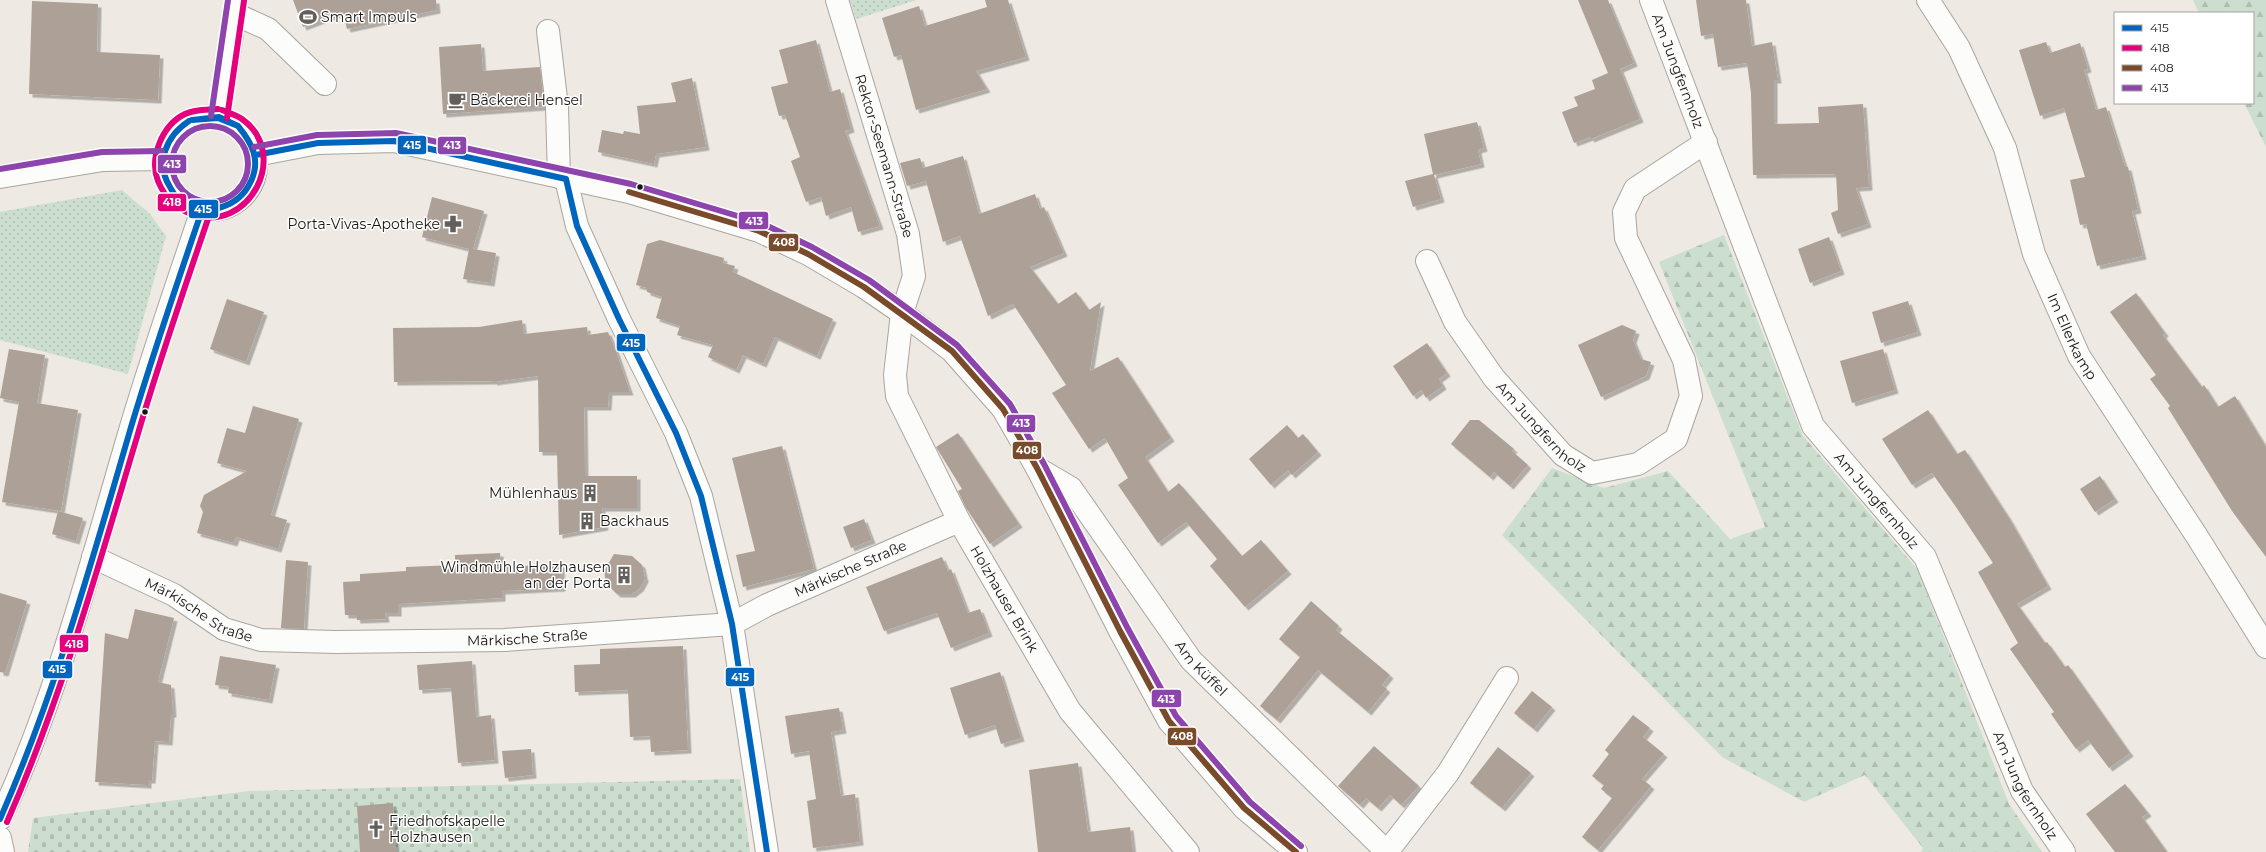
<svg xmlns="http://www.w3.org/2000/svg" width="2266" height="852" font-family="Montserrat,sans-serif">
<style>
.grass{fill:url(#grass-dots)}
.forest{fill:url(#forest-firs)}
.cemetery{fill:url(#cemetery-stones)}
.building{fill:#aca097;filter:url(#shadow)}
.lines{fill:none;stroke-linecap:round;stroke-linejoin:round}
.minor-casing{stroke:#a9a59f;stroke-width:24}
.minor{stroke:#fcfcfb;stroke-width:22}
.bus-1-casing{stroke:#fff;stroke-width:9}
.bus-2-casing{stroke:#fff;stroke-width:9}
.bus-3-casing{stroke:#fff;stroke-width:9}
.bus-4-casing{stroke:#fff;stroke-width:9}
.bus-1{stroke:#0065bd;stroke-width:6}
.bus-2{stroke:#e5007d;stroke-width:6}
.bus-3{stroke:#7a4b2a;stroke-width:6}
.bus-4{stroke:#8e44ad;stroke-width:6}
.bus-dot{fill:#181511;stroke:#fff;stroke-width:1.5}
.labels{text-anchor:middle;stroke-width:3;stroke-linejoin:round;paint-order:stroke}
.poi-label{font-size:14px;fill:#181511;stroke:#fff;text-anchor:start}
.street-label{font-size:14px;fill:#181511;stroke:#fff}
.line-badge{stroke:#fff;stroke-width:1.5}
.badge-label{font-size:11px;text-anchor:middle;font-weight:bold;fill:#fff}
</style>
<defs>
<pattern id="grass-dots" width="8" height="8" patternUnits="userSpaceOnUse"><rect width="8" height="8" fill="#ccdfce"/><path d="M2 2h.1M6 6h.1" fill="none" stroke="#aebeb0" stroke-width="1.8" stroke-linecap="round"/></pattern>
<pattern id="forest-firs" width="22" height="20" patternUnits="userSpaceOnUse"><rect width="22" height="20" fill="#ccdfce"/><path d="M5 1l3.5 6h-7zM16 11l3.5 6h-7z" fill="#aebeb0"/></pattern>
<pattern id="cemetery-stones" width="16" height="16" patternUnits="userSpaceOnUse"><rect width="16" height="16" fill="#ccdfce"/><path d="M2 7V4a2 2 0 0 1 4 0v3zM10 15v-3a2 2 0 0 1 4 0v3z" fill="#aebeb0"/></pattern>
<filter id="shadow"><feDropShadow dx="3.5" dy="3.5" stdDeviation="0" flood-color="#0004"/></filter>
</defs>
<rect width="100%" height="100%" fill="#eee9e2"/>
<path class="grass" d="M850,0H917L856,19Z
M122,190L150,214L166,236L128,374L0,340V212Z"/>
<path class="forest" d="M2193,0H2266V147L2244,103H2253V13H2199Z
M1724,235L1803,436L1918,570L2009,804L2042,852H1921L1923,848L1865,775L1804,802L1722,757L1502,535L1552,468L1604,488L1668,471L1730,539L1765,527L1659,262Z"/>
<path class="cemetery" d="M740,779L750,852H28L33,818L249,791Z"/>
<path class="building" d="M293,0H436L437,10L347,29L343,12L303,27Z
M985,0H1008L1026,57L976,71L987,89L916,110L901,55L894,57L882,18L919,6L925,26L987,7Z
M1578,0H1608L1634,63L1620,69L1640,119L1591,139L1590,137L1574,143L1562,112L1578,106L1574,97L1595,89L1592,80L1608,73Z
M1696,0H1746L1752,46L1772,42L1778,80H1774V124L1819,123L1818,107L1863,104L1869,187L1856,188L1868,224L1838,234L1831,213L1838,210L1836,174L1753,175L1751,93L1747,63L1718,67L1713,34L1701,36Z
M32,1L98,4L97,52L160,55L158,100L29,94Z
M816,40L830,92L840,89L851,129L845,131L880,226L858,232L851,207L826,216L821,197L806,202L791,161L800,157L785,115L779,116L771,87L788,83L779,50Z
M2046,42L2050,53L2080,43L2088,69L2084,70L2096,110L2106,107L2125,167H2128L2138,210L2132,211L2143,256L2097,266L2086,224L2080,225L2070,180L2085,177L2064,108L2040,116L2019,50Z
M481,44L483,71L540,67L544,107L443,114L439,47Z
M692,78L706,147L656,154L654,164L598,152L602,130L623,134L624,131L640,134L637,106L676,102L671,83Z
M1477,122L1484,148L1478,150L1481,164L1434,175L1441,199L1413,207L1405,181L1433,174L1424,134Z
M963,156L979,214L1035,194L1040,209L1044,207L1064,253L1030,267L1058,304L1076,292L1089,310L1101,302L1090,371L1118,357L1171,438L1145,457L1168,492L1179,483L1242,556L1261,540L1288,571L1245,607L1210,566L1217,559L1186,522L1158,543L1118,485L1128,478L1105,438L1089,449L1052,393L1066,385L1013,304L988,316L960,236L943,242L926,181L907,186L900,163L920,158L923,168Z
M432,197L484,211L473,249L496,253L491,283L463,279L469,249L422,237Z
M1829,237L1841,271L1810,283L1798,249Z
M660,240L724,258L723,263L735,266L733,272L833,319L817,356L775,337L763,364L743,355L736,370L708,357L713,345L677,335L680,326L656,318L662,297L647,292V288L636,285L647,244Z
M2136,293L2165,333L2163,335L2202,387L2204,385L2218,407L2235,396L2266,447V557L2232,511L2168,408L2170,406L2150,379L2156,375L2110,312Z
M227,299L264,312L246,362L210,349Z
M1908,301L1918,332L1881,343L1872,312Z
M522,320L524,334L587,327L588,335L608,332L616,351L630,392H609L608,407H584L585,476H637V508H602L605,527L559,535L557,452H539L538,376L494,382V381L394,382L393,328L479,327Z
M1622,325L1636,331L1633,340L1641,359L1651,362L1646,376L1601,397L1578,345Z
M1427,343L1447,373L1439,379L1443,386L1426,398L1421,390L1413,396L1393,366Z
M9,349L45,355L37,403L78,410L61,511L2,502L19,402L0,398Z
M1883,349L1895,390L1852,403L1840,361Z
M253,406L299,419L271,515L287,520L278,549L236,537L234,543L197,533L203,512L200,506L204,495L247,471L217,463L227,428L245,433Z
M1928,410L1957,454L1965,450L2009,518L2048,586L2017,604L2045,643L2047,642L2065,667L2068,665L2130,753L2109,768L2088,740L2076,749L2051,714L2054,712L2010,649L2018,643L1978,572L1993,563L1956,507L1932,473L1912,485L1882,439Z
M1470,420H1479L1514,449L1512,451L1528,465L1510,486L1494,472L1490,477L1451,444Z
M1287,425L1298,438L1303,434L1318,452L1292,475L1288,470L1271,485L1249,459Z
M958,433L1019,524L990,544L966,508L958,491L962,489L936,447Z
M782,446L814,569L743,587L736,555L755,551L732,458Z
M2100,476L2115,499L2095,512L2080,489Z
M58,511L83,518L76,541L52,534Z
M864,519L872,540L851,548L843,527Z
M500,553L501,567L561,564L562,588L502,591V598L398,604V613H385L386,619L357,620L356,615H345L343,582L360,581V574L406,571V567L455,565V555Z
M614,554L632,556L642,565L645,579L640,588L632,594H617L606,583L604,571Z
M942,557L948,571L951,569L968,613L980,609L989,633L951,648L937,613L884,631L866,587Z
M286,560L308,562L304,629L281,628Z
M0,593L27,601L5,673L0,672Z
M1311,601L1339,626L1336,630L1390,675L1382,685L1387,689L1368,712L1318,670L1277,720L1260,706L1300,657L1279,639Z
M135,609L174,618L158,682L171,685L173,714H171L169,742L155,741L152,780H148V785L95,782L105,633L128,639Z
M683,646L688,750L651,752L650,736L630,737L628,690L575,692L574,665L600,664V649Z
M220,656L276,665L269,700L228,693L229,687L215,685Z
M472,661L476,717L491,715L495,760L458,763L451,688L419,690L417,665Z
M1000,672L1021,738L1001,744L995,725L965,735L950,688Z
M1532,691L1552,707L1534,729L1514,713Z
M839,708L843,730L831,732L841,796L855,794L860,842L813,848L807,801L816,799L809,751L791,754L785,716Z
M1633,715L1650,728L1643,737L1664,754L1642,779L1651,786L1598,850L1582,837L1612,798L1601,789L1604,785L1592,776L1609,754L1605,750Z
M1374,746L1419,786L1401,805L1390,795L1378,808L1366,798L1360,805L1338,786Z
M1498,747L1531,773L1502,808L1470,783Z
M531,749L533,775L505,778L502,751Z
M1078,763L1088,832L1130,827L1133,852H1038L1029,770Z
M2125,784L2148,813L2142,817L2167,852H2115L2086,814Z
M393,803L396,852H360L357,806Z"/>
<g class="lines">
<g class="minor-casing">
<g id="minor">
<path id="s1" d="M837,0L908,234L914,276L902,313L895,375L897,396L959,521L1070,711L1188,852"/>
<path id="s2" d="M1651,0L1813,426L1925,557L2022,791L2064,852"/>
<path id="s3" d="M1928,0L1959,48L2005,148L2034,254L2079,356L2198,538L2266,647"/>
<path d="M235,14L268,29L325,84"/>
<path d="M548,31L557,107L559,177"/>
<path d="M219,117L235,14L236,0"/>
<circle cx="210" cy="164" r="46"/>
<path d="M256,155L318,143L394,141L629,192L759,231L808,254L864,287L902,313L952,351L1003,409L1037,468L1120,631L1169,721L1244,808L1296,852"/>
<path d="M0,177L103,160L162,159"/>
<path d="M566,179L577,226L619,319L676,433L701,496L732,624L767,852"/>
<path id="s4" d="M1427,261L1455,322L1494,378L1563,455L1592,473L1638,464L1676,439L1691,396L1684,360L1626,238L1624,212L1635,189L1706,142"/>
<path id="s5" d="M1037,468L1071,488L1191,660L1387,852"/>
<path id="s6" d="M93,557L174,595L224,629L261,640L336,642L505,640L732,624L767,605L959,521"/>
<path d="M0,819C57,697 91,563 129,434C151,359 177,285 202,210"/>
<path d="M0,838L3,852"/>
<path d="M1387,852L1448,773L1507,678"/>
</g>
</g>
<use href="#minor" class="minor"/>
<g class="bus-1-casing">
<path id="bus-1" d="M192,120L219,117L238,126
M192,120L218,118L238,126
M189,121C166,136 155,163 170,187C173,192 176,199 181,202C206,217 239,208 251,181C261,160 252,143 238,126
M256,155L318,143L394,141L566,179
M566,179L577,226L619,319L676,433L701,496L732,624L767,852
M0,819C55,694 91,564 129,434C151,359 177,284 202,210"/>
</g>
<g class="bus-2-casing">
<path id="bus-2" d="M218,109C208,110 195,109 185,114C162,125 149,158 158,181C165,198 175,208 191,214C249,235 291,154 242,119C236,115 229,113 222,110
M227,118L244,1
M7,822C62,697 98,567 137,437C159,361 185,287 210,213"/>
</g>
<g class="bus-3-casing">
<path id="bus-3" d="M629,192L759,231L808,254L864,287L952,351L1003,409L1037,468L1120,631L1169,721L1244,808L1296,852"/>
</g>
<g class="bus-4-casing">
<path id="bus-4" d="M211,116L228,0
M172 164a38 38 0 1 1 76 0a38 38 0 1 1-76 0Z
M254,147L317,135L396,133L631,184L761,223L812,247L869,280L957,345L1010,404L1044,464L1127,627L1176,716L1250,802L1301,846
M0,169L102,152L162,151"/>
</g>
<use href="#bus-1" class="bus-1"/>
<use href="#bus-2" class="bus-2"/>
<use href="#bus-3" class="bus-3"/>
<use href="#bus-4" class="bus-4"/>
</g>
<defs>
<g id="stadium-bare" transform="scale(1.38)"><path d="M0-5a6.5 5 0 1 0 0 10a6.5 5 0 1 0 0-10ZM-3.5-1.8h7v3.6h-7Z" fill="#635f5a" stroke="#fff" stroke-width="2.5" paint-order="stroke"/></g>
<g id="cafe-bare" transform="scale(1.38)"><path d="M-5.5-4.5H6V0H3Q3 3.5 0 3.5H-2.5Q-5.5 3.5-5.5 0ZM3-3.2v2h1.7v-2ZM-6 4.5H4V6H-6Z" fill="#635f5a" stroke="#fff" stroke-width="2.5" paint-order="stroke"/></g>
<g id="pharmacy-bare" transform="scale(1.38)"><path d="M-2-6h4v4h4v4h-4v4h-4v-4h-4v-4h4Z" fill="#635f5a" stroke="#fff" stroke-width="2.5" paint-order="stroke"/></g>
<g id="building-bare" transform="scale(1.38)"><path d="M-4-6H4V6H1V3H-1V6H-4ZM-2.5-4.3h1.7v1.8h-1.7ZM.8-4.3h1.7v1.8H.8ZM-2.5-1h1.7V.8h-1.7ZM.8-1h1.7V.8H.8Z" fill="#635f5a" stroke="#fff" stroke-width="2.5" paint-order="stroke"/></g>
<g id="church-bare" transform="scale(1.38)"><path d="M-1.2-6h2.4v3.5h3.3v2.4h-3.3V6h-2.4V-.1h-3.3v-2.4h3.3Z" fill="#635f5a" stroke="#fff" stroke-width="2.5" paint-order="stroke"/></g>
</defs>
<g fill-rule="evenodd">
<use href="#stadium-bare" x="308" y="17"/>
<use href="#cafe-bare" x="457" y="100"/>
<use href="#pharmacy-bare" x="453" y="224"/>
<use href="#building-bare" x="590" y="493"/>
<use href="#building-bare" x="587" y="521"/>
<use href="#building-bare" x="624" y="575"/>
<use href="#church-bare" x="376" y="829"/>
</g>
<g class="bus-dot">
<circle cx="640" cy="187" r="3.5"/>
<circle cx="145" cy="412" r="3.5"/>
</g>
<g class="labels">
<g class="poi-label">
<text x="321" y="22">Smart Impuls</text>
<text x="470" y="105">Bäckerei Hensel</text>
<text x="440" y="229" text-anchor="end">Porta-Vivas-Apotheke</text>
<text x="577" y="498" text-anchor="end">Mühlenhaus</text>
<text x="600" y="526">Backhaus</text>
<text x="611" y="572" text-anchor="end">Windmühle Holzhausen<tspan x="611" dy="16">an der Porta</tspan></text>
<text x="389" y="826">Friedhofskapelle<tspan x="389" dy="16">Holzhausen</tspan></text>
</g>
<g class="street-label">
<text dy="5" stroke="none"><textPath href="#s2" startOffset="76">Am Jungfernholz</textPath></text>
<text dy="5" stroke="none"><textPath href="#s1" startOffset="163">Rektor-Seemann-Straße</textPath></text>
<text dy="5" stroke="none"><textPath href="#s3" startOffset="368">Im Ellerkamp</textPath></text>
<text dy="5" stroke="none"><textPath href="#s4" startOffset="204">Am Jungfernholz</textPath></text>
<text dy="5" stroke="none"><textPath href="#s2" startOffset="554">Am Jungfernholz</textPath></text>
<text dy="5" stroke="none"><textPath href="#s6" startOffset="791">Märkische Straße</textPath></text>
<text dy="5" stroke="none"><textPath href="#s1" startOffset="639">Holzhauser Brink</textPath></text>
<text dy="5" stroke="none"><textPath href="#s6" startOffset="119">Märkische Straße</textPath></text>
<text dy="5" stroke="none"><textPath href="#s6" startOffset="455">Märkische Straße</textPath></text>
<text dy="5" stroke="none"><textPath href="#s5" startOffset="262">Am Küffel</textPath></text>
<text dy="5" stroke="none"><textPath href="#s2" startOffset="878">Am Jungfernholz</textPath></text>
</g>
</g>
<g class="line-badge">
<rect x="397" y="135" width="30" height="20" rx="4" fill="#0065bd"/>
<rect x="437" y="136" width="30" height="19" rx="4" fill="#8e44ad"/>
<rect x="157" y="154" width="30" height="20" rx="4" fill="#8e44ad"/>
<rect x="157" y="193" width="30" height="19" rx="4" fill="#e5007d"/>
<rect x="188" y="199" width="31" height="20" rx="4" fill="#0065bd"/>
<rect x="738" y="211" width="31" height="19" rx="4" fill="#8e44ad"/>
<rect x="768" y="233" width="31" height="19" rx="4" fill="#7a4b2a"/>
<rect x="616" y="333" width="30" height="19" rx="4" fill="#0065bd"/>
<rect x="1006" y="414" width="30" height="19" rx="4" fill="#8e44ad"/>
<rect x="1012" y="441" width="30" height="19" rx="4" fill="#7a4b2a"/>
<rect x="59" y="634" width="30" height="19" rx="4" fill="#e5007d"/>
<rect x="42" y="660" width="31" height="19" rx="4" fill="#0065bd"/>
<rect x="725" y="667" width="30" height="20" rx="4" fill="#0065bd"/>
<rect x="1151" y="689" width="31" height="19" rx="4" fill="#8e44ad"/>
<rect x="1167" y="727" width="30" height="19" rx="4" fill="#7a4b2a"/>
</g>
<g class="badge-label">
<text x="412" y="149">415</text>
<text x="452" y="149">413</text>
<text x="172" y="168">413</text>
<text x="172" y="206">418</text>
<text x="203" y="213">415</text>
<text x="754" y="225">413</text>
<text x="784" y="246">408</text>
<text x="631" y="347">415</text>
<text x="1021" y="427">413</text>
<text x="1027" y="454">408</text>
<text x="74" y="648">418</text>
<text x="57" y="673">415</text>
<text x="740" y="681">415</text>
<text x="1166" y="703">413</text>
<text x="1182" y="740">408</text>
</g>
<rect x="2114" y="12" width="140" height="92" fill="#ffffff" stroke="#a3a1a0"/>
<rect x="2122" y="25" width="20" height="6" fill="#0065bd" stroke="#a3a1a0"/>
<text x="2150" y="32" font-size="12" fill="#181511">415</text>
<rect x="2122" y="45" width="20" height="6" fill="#e5007d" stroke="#a3a1a0"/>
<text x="2150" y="52" font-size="12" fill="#181511">418</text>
<rect x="2122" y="65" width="20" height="6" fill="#7a4b2a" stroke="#a3a1a0"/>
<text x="2150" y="72" font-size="12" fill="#181511">408</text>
<rect x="2122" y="85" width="20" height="6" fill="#8e44ad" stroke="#a3a1a0"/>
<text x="2150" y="92" font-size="12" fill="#181511">413</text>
</svg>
